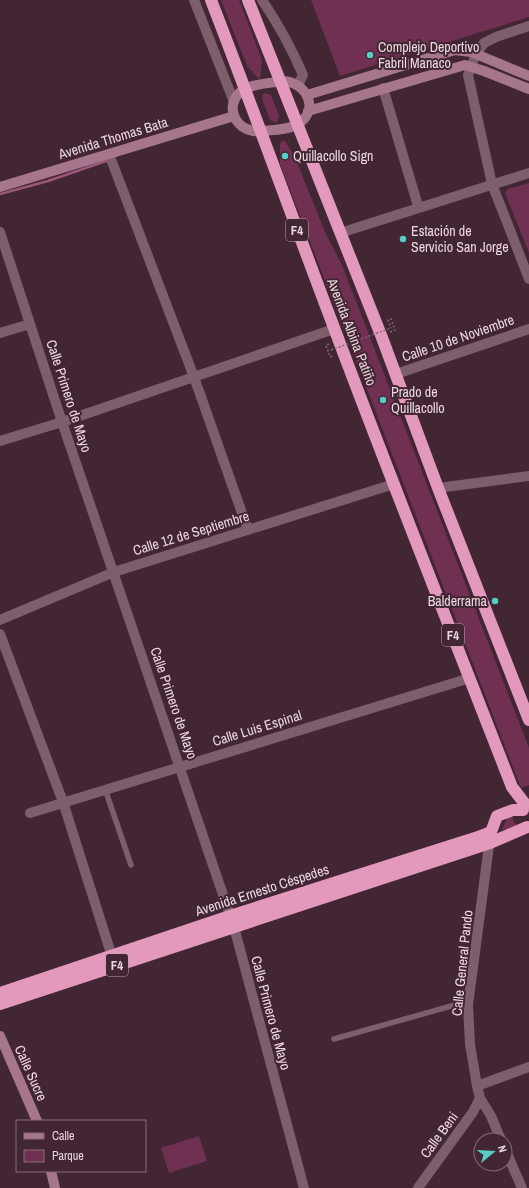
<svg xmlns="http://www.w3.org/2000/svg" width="529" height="1188" font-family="'Archivo Narrow',sans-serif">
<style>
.green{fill:#6f3051}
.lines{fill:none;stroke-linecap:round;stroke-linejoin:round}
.stream{stroke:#9b5879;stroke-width:2.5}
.path{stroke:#816873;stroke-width:1.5;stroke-dasharray:2 2;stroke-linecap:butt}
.lane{stroke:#7c5e6c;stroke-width:5.5}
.street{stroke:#7c5e6c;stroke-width:10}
.secondary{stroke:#a6768c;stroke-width:10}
.highway{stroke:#e399bc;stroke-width:12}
.path-bridge{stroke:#816873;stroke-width:1.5;stroke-dasharray:2 2;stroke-linecap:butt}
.poi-dot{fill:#55cec5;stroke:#432634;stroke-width:1.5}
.labels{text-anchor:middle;stroke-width:4;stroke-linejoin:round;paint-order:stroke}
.shield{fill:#432634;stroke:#b9a3ac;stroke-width:1}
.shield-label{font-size:13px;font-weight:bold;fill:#ecd8e0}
.poi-label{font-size:14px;fill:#ecd8e0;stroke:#432634;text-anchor:start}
.street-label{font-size:14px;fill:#ecd8e0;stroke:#432634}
</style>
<rect width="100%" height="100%" fill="#432634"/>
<path class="green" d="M221,0H239L262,60L260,80L247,66Z
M311,0H529V17L340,76Z
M266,93L271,95L279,116L278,121L276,123L270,120L262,99L263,94Z
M282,141H285L294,155L325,232L342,265L529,748V785L521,788L280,164V144Z
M529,183V253L505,193L508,189Z
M511,814L516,826L502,830L508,816Z
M199,1136L207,1161L169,1173L161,1148Z"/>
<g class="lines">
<path class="stream" d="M0,194L48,181L106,161"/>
<path class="path" d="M390,332L395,330L391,319L388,320L391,328
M329,344L326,345L330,357L333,356"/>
<path class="lane" d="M105,789L131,865
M334,1039L469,1001"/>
<path class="street" d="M194,0L234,102
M262,0C279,25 291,47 303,75L298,85
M529,26L496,37L484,43L476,54L468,75L492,184L529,279
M383,88L418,206
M109,154L194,377L248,530
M0,232L62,422L234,927L304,1188
M340,233L529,173
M0,333L30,324
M396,374L529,329
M0,441L62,422L334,329
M438,488L529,476
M0,620L114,572L394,484
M0,634L63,802L114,963
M30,813L470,678
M490,838L468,1005L470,1044L477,1086L480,1098L491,1116L501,1140
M477,1086L529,1067
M505,1149L522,1188
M418,1188L473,1112L480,1098"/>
<path class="secondary" d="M284,81C307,83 320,110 298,124C289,130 273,130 262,131C235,135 221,102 245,89C256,83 272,83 284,81Z
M307,95L455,50L471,52L529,76
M308,111L465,65L484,71L529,89
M0,187L234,116
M0,1036L37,1121
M51,1171L55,1188"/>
<path class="highway" d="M211,0C253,108 292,217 333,325C391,480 452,633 512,787L525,804
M248,0L381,335L438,488L529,720
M0,993L230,916L475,838L491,832L497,816L513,810H523
M0,1004L490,843L527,827"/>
<path class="path-bridge" d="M331,350L391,328"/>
</g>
<g class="poi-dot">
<circle cx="370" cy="55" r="4"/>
<circle cx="285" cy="156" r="4"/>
<circle cx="403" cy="239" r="4"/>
<circle cx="383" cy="400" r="4"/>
<circle cx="495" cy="601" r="4"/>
</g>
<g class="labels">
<g class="shield">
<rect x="286" y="219" width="22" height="22" rx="3"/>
<rect x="442" y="624" width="22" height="22" rx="3"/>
<rect x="106" y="954" width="22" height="22" rx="3"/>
</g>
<g class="shield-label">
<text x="297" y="235">F4</text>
<text x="453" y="640">F4</text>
<text x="117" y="970">F4</text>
</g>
<g class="poi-label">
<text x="378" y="52">Complejo Deportivo<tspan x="378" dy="16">Fabril Manaco</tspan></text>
<text x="293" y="161">Quillacollo Sign</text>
<text x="411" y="236">Estación de<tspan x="411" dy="16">Servicio San Jorge</tspan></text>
<text x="391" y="397">Prado de<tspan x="391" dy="16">Quillacollo</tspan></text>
<text x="487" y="606" text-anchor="end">Balderrama</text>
</g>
<g class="street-label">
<text transform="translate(113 138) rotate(-17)" y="5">Avenida Thomas Bata</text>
<text transform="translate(352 332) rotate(69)" y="5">Avenida Albina Patiño</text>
<text transform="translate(458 338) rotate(-19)" y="5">Calle 10 de Noviembre</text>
<text transform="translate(69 396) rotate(72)" y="5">Calle Primero de Mayo</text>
<text transform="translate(191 533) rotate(-17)" y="5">Calle 12 de Septiembre</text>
<text transform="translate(174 703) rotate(71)" y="5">Calle Primero de Mayo</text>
<text transform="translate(257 728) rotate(-17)" y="5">Calle Luis Espinal</text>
<text transform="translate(262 890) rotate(-18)" y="5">Avenida Ernesto Céspedes</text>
<text transform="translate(462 963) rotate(-84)" y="5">Calle General Pando</text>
<text transform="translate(271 1013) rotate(75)" y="5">Calle Primero de Mayo</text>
<text transform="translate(31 1073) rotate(66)" y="5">Calle Sucre</text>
<text transform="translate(439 1135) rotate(-54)" y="5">Calle Beni</text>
</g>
</g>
<rect x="16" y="1120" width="130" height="52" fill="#432634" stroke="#876d79"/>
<rect x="24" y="1133" width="20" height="6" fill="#a6768c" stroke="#876d79"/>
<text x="52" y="1140" font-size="12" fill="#ecd8e0">Calle</text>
<rect x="24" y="1150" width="20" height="12" fill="#6f3051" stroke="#876d79"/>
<text x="52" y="1160" font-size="12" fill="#ecd8e0">Parque</text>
<g transform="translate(493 1152) rotate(72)"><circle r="19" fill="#432634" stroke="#876d79"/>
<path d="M0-3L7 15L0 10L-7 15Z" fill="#55cec5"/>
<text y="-6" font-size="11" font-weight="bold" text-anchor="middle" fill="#ecd8e0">N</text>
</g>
</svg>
